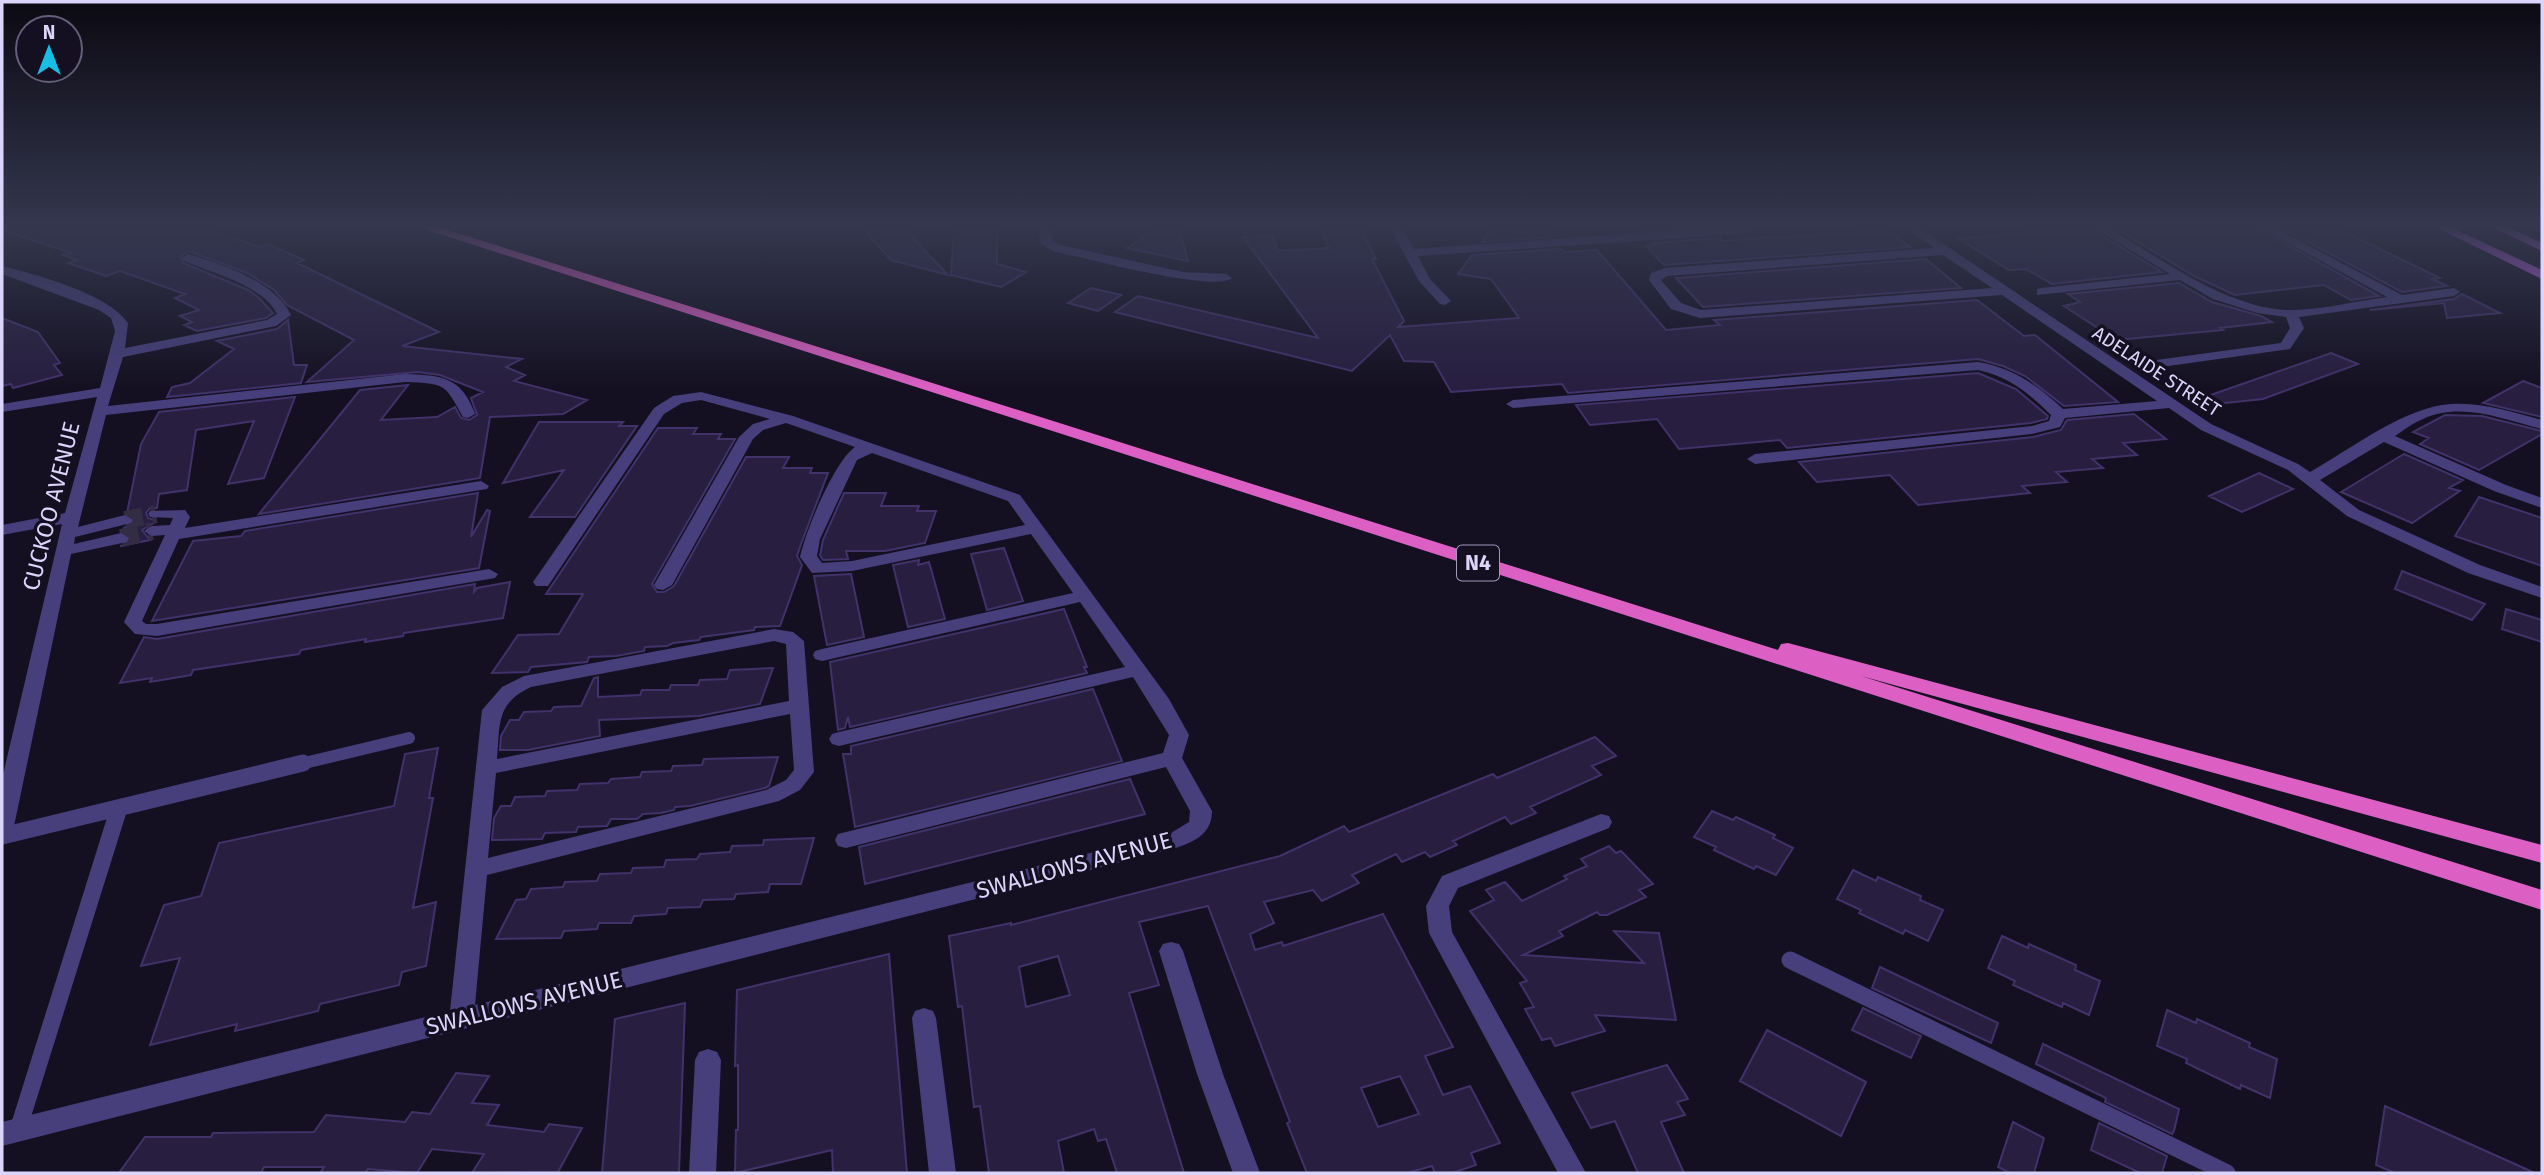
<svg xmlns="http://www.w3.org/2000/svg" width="2544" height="1175" font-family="'Fira Sans',sans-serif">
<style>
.building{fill:#271e40;stroke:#42326a;stroke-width:2;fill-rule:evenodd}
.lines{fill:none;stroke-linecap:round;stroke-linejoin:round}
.minor-tunnel{stroke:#322d42;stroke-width:18;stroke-dasharray:18 9;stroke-linecap:butt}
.service-far1{stroke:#463f7b;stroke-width:12}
.service{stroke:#463f7b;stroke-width:17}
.minor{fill:#463f7b;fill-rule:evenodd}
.primary{fill:#c866f0;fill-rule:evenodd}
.trunk{fill:#dc60c3;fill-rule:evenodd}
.labels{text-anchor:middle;stroke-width:7;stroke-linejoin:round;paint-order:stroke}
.far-street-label{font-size:19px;fill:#dbd4fb;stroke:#141021}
.shield{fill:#141021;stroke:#9f99ba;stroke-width:2}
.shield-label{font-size:21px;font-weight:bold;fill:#dbd4fb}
.street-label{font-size:23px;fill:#dbd4fb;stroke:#141021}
</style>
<rect width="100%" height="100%" fill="#141021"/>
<path class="building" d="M2,224H145L147,232L169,224H193L259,247L268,244L304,260L297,263L439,332L402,346L522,359L506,367L525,375L514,381L587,400L563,414L490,417L480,478L259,514L360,390L408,385L381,420L437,417L455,407L461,418L469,420L477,415L471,398L483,392L440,375L418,372L307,382L354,340L287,305L274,290L247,273L189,251L181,256L183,263L248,290L259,298L273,313L266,318L197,331L184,325L192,322L180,316L199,310L175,298L185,294L120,271L106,276L68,263L77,260L63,255L71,253L2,230Z
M886,224H900L948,275L891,260L863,229Z
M1163,224H1178L1188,261L1127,248Z
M1495,224H1542L1552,237L1482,242Z
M1637,224H1721V225L1642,230Z
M2108,224H2250L2379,296L2351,300L2324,285L2235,295L2194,276Z
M2274,224H2323L2333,229H2339L2440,278L2432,279L2447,286L2402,292Z
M1359,226L1376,259H1372L1404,321L1398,327L1519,318L1491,279L1458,274L1472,255L1561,249L1564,252L1597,250L1666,330L1720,325L1714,320L1977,300L2024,336L2035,335L2118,402L2064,406L2025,376L2003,366L1978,359L1568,393L1562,384L1451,392L1434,362L1404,361L1390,335L1352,371L1115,312L1138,296L1318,338L1243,237L1272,235L1278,251L1329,248L1320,228Z
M2086,226L2162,272L2052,284L2026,269L2009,270L1959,239Z
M997,227V264L1026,272L1001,287L951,275L954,229Z
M1886,230L1911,247L1664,265L1646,246L1656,245L1653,243L1721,238V241Z
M1926,259L1961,288L1703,307L1676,278Z
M2179,283L2212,302L2261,316L2272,322L2220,328L2223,330L2116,340L2064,306L2080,302L2068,294Z
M1091,288L1121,295L1098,311L1068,303Z
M2462,294L2500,313L2447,318L2444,303L2370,310L2454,299Z
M2,318L38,332L60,363L54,365L62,375L13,388L11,384L2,386Z
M288,320L294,365H307L301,383L167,397L172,387L190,383L234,349L217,341L277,329Z
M2331,353L2358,364L2263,399L2207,405L2205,397Z
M1978,373L2016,389L2048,416L2047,419L2031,423L1787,448L1780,440L1679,449L1657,419L1590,425L1576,405Z
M2523,381L2542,388V417L2483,403Z
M295,397L264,478L228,484L254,421L196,430L187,490L159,494L157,508H150L146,513L148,518L154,520V523L142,530L150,540L120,546L128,545L131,539L123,531L124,528L135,521L127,513L141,444L159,412Z
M2134,414L2166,439L2123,443L2137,455L2092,459L2103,468L2056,472L2067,482L2022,486L2030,493L1918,505L1890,475L1817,482L1799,462L2033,437L2061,430L2067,420Z
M2445,415L2482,416L2542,431V434L2479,470L2420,444L2429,438L2413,432Z
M539,422H623L619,426H637L575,517H530L564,470L503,483Z
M658,428H697L693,434H721L718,439H735L652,584L657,592H664L674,586L746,457H789L783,468H812L810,473H828L801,544L797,556L802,565L780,626L755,627L754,630L701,637L699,640L673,643L667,646L645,647L644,651L616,656L589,657L587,662L531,667L528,672L492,673L518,635L559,634L583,594H546Z
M2404,454L2463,480L2449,488L2460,491L2412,523L2341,492Z
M2259,473L2293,489L2242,512L2209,496Z
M478,493L471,537L487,510L490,511L479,568L152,621L193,541L241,536L245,531Z
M844,493H886L881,506H919L917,511H936L925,543L885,551H846L848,559L823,560L820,555L823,540Z
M2479,497L2542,518V566L2455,536Z
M1004,548L1023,601L987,610L971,554Z
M919,560L918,565L929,562L945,619L908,627L893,565Z
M2402,571L2485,604L2472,620L2395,589Z
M851,574L864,637L827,645L814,576Z
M510,582L503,618L404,633L403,636L365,642L366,639L301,650L299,654L193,670L191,675L150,682L152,678L120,683L144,637L157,639L475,584L474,592L477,588Z
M1064,609L1087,667H1084L1087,673L850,727L848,717L845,728L838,730L830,662Z
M2506,609L2542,620V642L2502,629Z
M773,668L760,704L699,716L599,720L600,736L528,750H500L501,736L510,720H519L524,712L551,711L554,707L581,706L594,678L598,677V697L640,695L642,690H669L671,685H698L700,680L727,679L730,670Z
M1093,689L1122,761L855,827L843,754H851V746Z
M1595,737L1616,756L1592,766L1601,775L1530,807L1536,813L1511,824L1505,817L1453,841L1457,845L1430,857L1425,852L1402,862L1396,854L1352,875L1359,883L1322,901L1313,890L1264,902L1274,923L1250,934L1255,950L1282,942L1283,946L1383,914L1453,1047L1425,1056L1443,1095L1470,1086L1500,1143L1471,1153L1476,1165L1452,1173H1435L1432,1166L1407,1173H1307L1287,1123L1290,1122L1208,906L1139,922L1159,985L1129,993L1184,1173H1117L1106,1139L1098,1141L1094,1129L1058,1141L1064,1173H989L980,1106L974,1107L962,1006L958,1007L949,936L1011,923V925L1280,856L1344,826L1349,832L1493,774L1497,778ZM1058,956L1070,995L1026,1007L1019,967ZM1400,1076L1419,1114L1378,1127L1361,1088Z
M438,748L429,798H433L413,908L436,902L426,966L402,972L399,985L320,1004L318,1011L235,1031L237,1024L150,1045L180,958L141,966L164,905L201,896L219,843L394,806L405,754Z
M778,757L769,786L765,788L690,806L675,807L674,810L661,813L643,814L637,819H611L607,826L578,827L576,832L545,833L542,839L492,840L494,818L501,806H511L515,797L545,796L547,791L577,790L580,784L608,783L611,779L640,777L642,772L671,771L673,766L702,765L704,759Z
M1130,779L1145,814L865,884L859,847Z
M1712,811L1733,820L1736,817L1775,835L1773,838L1793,848L1776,875L1756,866L1754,869L1714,850L1716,847L1694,837Z
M814,838L801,884H770L768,892L736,894L734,899L703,900L700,907L668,908L666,914L634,916L631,923H599L597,929L564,931L561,938L496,939L516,900L526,899L531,889L563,887L565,882L597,881L600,874L631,873L633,868L664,867L666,860L697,859L700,854L730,852L732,846L763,845L764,840Z
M1609,846L1616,853L1621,851L1653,884L1639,890L1646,897L1607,915H1600L1597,912L1559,931L1563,936L1523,955L1644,963L1614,931L1659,933L1676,1020L1595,1015L1605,1031L1555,1046L1551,1038L1542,1040L1525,1009L1534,1007L1520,983L1527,981L1470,911L1494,900L1486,890L1505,882L1522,901L1567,879L1564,876L1587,866L1581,859Z
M1853,870L1876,881L1878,877L1921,896L1920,900L1943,910L1928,941L1905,930L1903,934L1859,913L1861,910L1837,899Z
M2002,936L2028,948L2029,944L2076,965L2075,970L2100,981L2089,1015L2063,1003L2062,1007L2013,985L2015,981L1988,968Z
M889,954L907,1173H833L832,1150L735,1173L736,1130H738V1065L735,1066L737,990Z
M1880,967L1998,1023L1991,1043L1872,988Z
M685,1003L679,1173H602L615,1019Z
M1863,1008L1921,1036L1911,1058L1852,1030Z
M2167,1010L2196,1023L2197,1019L2250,1043L2249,1047L2277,1059L2270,1098L2241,1085L2240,1089L2186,1063L2187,1059L2157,1046Z
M1767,1030L1866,1082L1841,1136L1740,1081Z
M2043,1044L2179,1109L2174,1131L2172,1134L2105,1102L2106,1098L2036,1064Z
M1667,1065L1688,1099L1677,1102L1685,1115L1661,1122L1684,1173H1638L1615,1121L1591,1128L1572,1093Z
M456,1073L489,1076L472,1103L499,1105L487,1125L544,1132L549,1124L582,1128L558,1172L472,1173L484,1154L432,1149L417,1173L368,1169L365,1173H320L324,1167H264L261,1173H119L145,1137H211L213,1133L314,1132L326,1115L405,1122L412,1112L430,1114Z
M2385,1106L2535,1173H2395L2376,1165Z
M2013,1122L2044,1138L2034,1173H2010L1998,1167Z
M2099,1123L2167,1156L2162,1173H2140L2091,1150Z"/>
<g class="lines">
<path class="minor-tunnel" d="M125,520L156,514
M121,538L152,531"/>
<path class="service-far1" d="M296,765L409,738"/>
<path class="service" d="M2,836L303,763
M1790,960L2227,1173
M18,1130L119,808"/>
<path class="minor" d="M1037,224H1049L1053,242L1061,245L1183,272L1226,274L1232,278C1214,293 1081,257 1053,251L1041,244Z
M1388,224H1400L1414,249L1769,224L1740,234L1418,256L1430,279L1451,301L1445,305L1440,304L1419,281Z
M1901,224H1914L2211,424L2298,464L2310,472C2351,449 2404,407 2451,404C2482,402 2513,412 2542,420V429C2505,420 2461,401 2423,419C2413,423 2404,430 2395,436L2506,485L2542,498V508L2494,491L2384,442L2320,480L2359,510L2480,565L2542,587V598L2468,573L2347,516L2288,470L2201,430L2169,408L2065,418L2060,427L2032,434L1755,464L1747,459L1755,454L2032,426L2049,421L2051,415C2030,394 2008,376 1978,370L1513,408L1506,404L1513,400L1978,362C2013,368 2037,385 2063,409L2157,401L2002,295L1700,318L1671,309L1649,280L1651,273L1665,268L1934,248ZM1943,255L1992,288L1701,310L1681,303L1661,280L1667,276Z
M1934,224H1965L1939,229L1935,228Z
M2088,224H2102C2156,255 2227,310 2291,310C2322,310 2356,301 2387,297L2253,224H2268L2402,295L2454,288L2460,292L2454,296L2299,317L2304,328L2290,349L2154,368L2147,364L2149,361L2281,343L2290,328L2286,317L2257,313L2213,299L2180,280L2037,295V289L2041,288L2170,274Z
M188,254C222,264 274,281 291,315L276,326L123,357L108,406L405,374C441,375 462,377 475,414L468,418L463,417C444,383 446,384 405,382L106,415L78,527L125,515L133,520L131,523L75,537L74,544L121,533L129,538L127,542L71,554L13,831L10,837L2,839V779L62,524L2,535V525L65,513L97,397L2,412V404L100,388L115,331L111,318L99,310L2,274V266C37,275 107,293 128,323L125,348L267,320L277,314C264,286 211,272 184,261L182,258Z
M701,392L793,416L1020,495L1169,699L1189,735L1182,758L1212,811C1212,835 1193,842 1173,849L2,1146V1122L450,1011L482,710L502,687L524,676L774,629L793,632L804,641L814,772L800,790L779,801L487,875L475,1005L1171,833L1189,822L1190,811L1166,767L846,848L838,846L835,840L838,834L846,832L1163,753L1169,735L1133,677L839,746L832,744L829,739L832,734L839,732L1125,667L1080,602L822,661L815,659L813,655L815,651L822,649L1073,593L1031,534L852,571L812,573L800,557C806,530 834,462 855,447L786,423L763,430L753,439L672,585L663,590L657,589L654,585L739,437L753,424L770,419L701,400L682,403L664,414L548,586H536L533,582L654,408L673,396ZM872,453L1008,501L1025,525L852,561L822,563L817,556L820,539L857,460ZM774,641L786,644L789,701L497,759C500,724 496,703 531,687ZM790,714L794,770L786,780L766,790L488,858L496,773Z
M481,481L489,486L487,489L179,539L142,621L146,624H157L489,569L498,574L495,578L157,636L135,634L124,622L165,535L152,536L144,531L152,526L170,525L173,518L150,517L148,514L150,511L185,510L190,517L185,528Z
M1601,814L1609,816L1612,822L1609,828L1458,888L1449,906L1452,932L1586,1173H1558L1429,933L1426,906L1442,876Z
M1171,942L1179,944L1183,951L1223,1074L1260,1173H1233L1197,1074L1159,951L1163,944Z
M924,1008L933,1011L936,1018L956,1173H929L912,1018L915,1011Z
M708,1049L717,1052L721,1060L716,1173H689L695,1060L699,1052Z"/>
<path class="primary" d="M2429,224H2444L2542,270V279Z
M2486,224H2501L2542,243V251Z"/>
<path class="trunk" d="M409,224H429L1778,650L1781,644L1788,643L2542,845V863L1861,676L2542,890V910Z"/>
</g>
<linearGradient id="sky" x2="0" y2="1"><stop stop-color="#0b0912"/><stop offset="0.58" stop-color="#34374e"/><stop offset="1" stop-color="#34374e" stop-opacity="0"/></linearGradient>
<rect width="2544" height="389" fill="url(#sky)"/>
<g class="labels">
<g class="far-street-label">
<text transform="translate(2157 371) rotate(33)" y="7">ADELAIDE STREET</text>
</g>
<rect class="shield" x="1457" y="545.5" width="42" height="35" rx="5"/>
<g class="shield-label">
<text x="1478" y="570">N4</text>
</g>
<g class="street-label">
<text transform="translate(51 506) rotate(-76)" y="8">CUCKOO AVENUE</text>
<text transform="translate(1074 865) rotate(-15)" y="8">SWALLOWS AVENUE</text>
<text transform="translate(524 1003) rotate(-14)" y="8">SWALLOWS AVENUE</text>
</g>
</g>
<rect width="2544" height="1175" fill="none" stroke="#dbd4fb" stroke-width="7"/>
<g transform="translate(49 49)"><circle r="33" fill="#141021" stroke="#645e78" stroke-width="2"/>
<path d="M0-5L12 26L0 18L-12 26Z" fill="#17bee4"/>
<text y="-10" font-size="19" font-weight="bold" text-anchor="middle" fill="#dbd4fb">N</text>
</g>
</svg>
